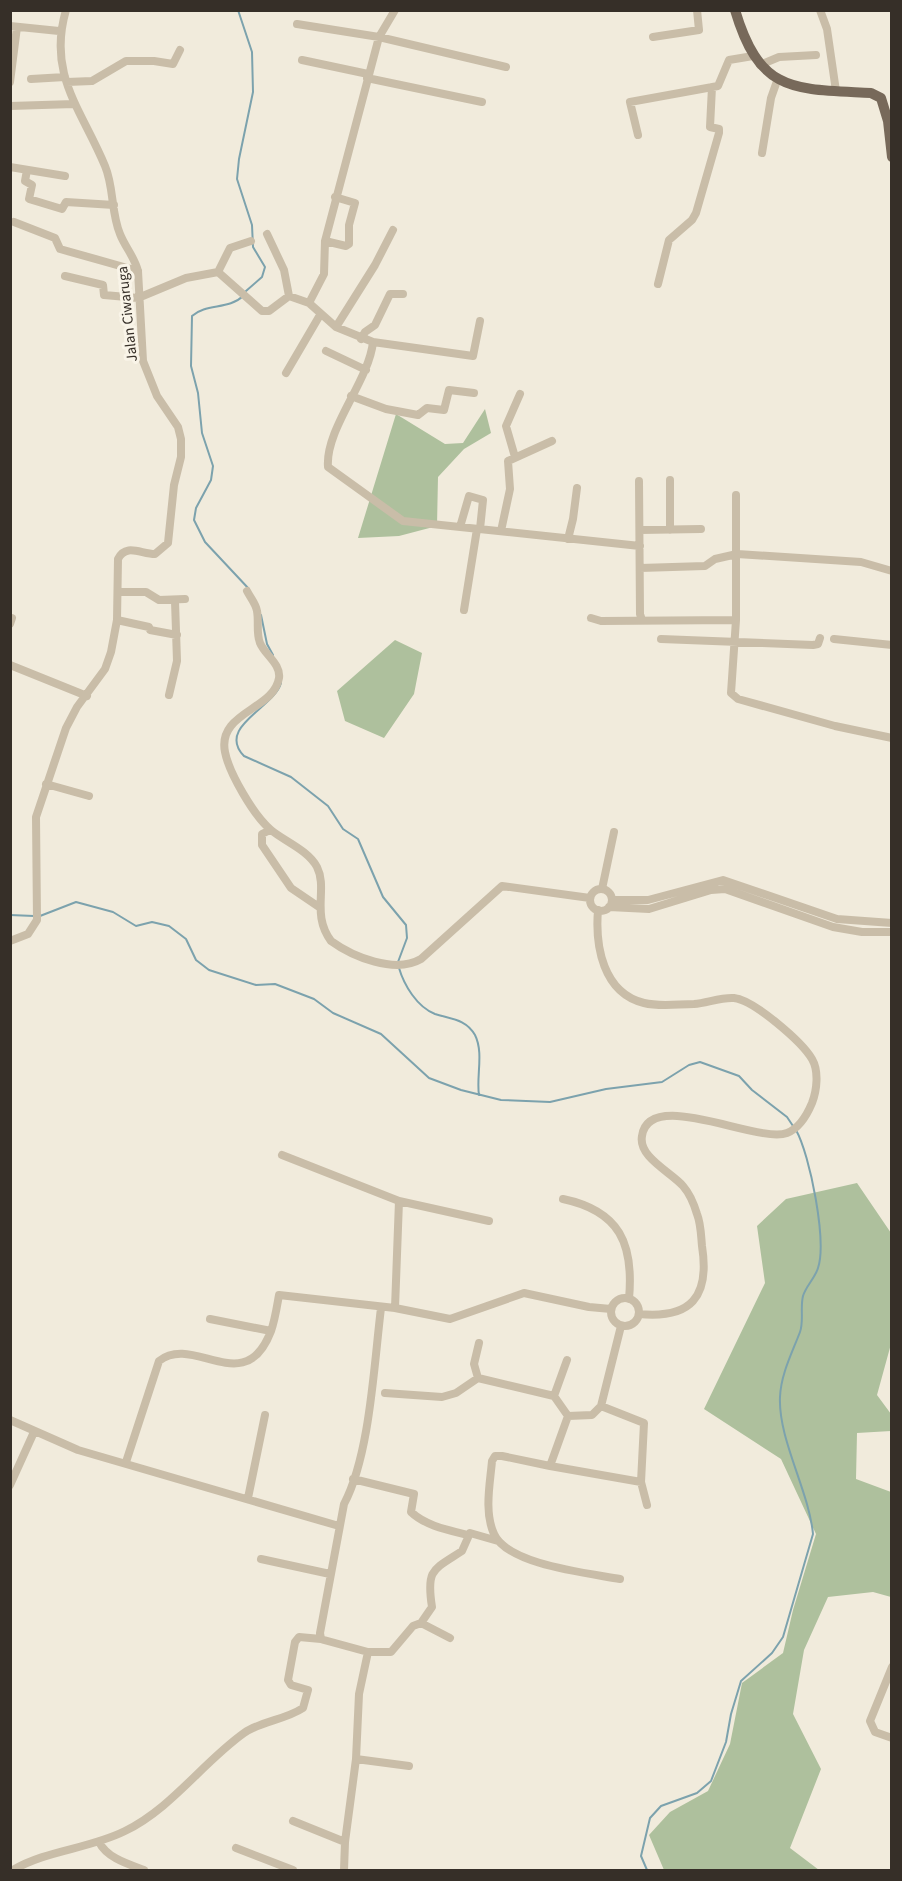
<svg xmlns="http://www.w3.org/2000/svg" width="902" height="1881" font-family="'Source Sans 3',sans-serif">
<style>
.green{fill:#aec09d}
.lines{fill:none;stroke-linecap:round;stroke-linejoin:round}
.stream{stroke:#7ca2ad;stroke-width:2}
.minor{stroke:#c9bda8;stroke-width:8}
.major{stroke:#77695a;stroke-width:10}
.labels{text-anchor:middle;stroke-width:6;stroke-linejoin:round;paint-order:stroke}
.street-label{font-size:15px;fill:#362f28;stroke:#f9f4e8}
</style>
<rect width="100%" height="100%" fill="#f1ebdc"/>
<path class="green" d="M485,409L491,433L464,449L438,477L437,526L399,536L358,538L396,414L445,444L463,443Z
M395,640L422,653L414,694L384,738L345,721L337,691Z
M857,1183L891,1233V1344L877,1395L891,1414V1431L857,1433L856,1479L891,1492V1597L873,1592L828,1597L804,1650L793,1714L821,1769L790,1848L819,1870H664L649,1835L670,1812L708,1791L730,1744L742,1683L783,1653L793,1610L816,1534L781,1459L704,1409L765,1283L757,1226L786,1199Z"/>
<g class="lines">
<path class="stream" d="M238,10L252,52L253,92L239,159L237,179L252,225L253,247L265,267L262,277L246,291
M243,296C229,310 206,303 192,316L191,366L198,393L202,433L213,466L211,480L196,508L194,520L205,542L249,589
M261,615L267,644L273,655
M281,683C274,708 216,727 244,756L291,777L328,806L343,829L358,839L383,897L406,925L407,938L398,962
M10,915L34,916
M40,916L76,902L113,912L136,926L152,922L169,926L186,939L196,960L209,970L256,985L275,984L314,999L333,1013L381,1034L429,1078L461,1090L501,1100L550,1102L606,1089L662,1082L689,1065L700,1062L739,1076L752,1090L787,1117L793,1126
M399,968C404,985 417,1007 435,1014C451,1019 466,1019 475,1035C484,1053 476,1077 479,1095
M647,1870L641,1856L650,1818L661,1806L697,1793L711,1781L726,1742L731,1714L741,1681L772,1653L783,1637L813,1534C809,1491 778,1439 780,1397C781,1374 792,1353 800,1332C804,1321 800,1308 803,1296C806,1286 815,1278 818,1268C827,1241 810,1155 796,1130"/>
<path class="minor" d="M395,10L379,37L325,241L324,274L309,303L336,327L373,342C369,381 325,429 328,467L403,521L640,546
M820,10L827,29L836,91
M297,24L379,37L506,67
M10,26L59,31
M653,37L699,30L697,10
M302,60L368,74
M760,65L779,57L816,55
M367,78L482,102
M31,79L65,77
M10,82L17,27
M67,82L92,81L126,61H154L173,64L180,50
M10,106L74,104
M638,135L630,102L718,86L729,60L753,56
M762,153L771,98L777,81
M10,167L65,176
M27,170L25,181L32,185L29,199L62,209L66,202L114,205
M14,222L55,238L60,249L138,271
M267,234L284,270L289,296
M325,241L346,246L349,244V225L355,203L335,197
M218,272L230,248L251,241
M65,276L103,285L104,295L138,298L186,278L218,272L262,311H269L289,296L309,303
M658,284L669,240L692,220L696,213L719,133V129L710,127L712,87
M336,327L375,265L393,230
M361,339L365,332L375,325L390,294H403
M373,342L473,356L480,321
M326,351L366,370
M286,373L320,315
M351,396L386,409L418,415L427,408L444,410L449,390L474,393
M515,457L506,426L520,394
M670,480V530
M639,481L640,614L642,620
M736,495V620L731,693L738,699L835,726L892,738
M460,527L469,496L483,500L480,529
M640,530L701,529
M501,531L510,489L508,461L552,441
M568,539L573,519L577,488
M640,568L705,566L715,559L737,554L861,562L892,571
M247,591C250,597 256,604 257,611C259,622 256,633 260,643C265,655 281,664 279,678C274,710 217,712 225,752C229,773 254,816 271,830C284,841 308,850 317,867C328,889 311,914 331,941C353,957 395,974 421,959L502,886L590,898
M119,592H146L159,600L185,599
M464,610L477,529
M591,618L601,621L736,620
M117,620L149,627L150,630L177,635
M10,624L12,618
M661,639L813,645L818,644L820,638
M834,639L892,645
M10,665L87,696
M169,695L177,661L175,601
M46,784L89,796
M270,830L262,834V845L291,888L319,907
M602,889L614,832
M590 900a11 11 0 1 1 22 0a11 11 0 1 1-22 0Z
M612,900H648L723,880L837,919L892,923
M609,907L649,909L711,890L725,889L833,927L862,932H892
M598,910C595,946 603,993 644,1003C660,1007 678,1004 694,1004C707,1003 721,997 734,998C754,1000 802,1042 812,1059C819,1071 817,1090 812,1103C807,1115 800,1128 787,1133C757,1144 649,1087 642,1136C638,1157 671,1172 683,1186C690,1194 694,1204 697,1214C701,1224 701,1236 702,1246C710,1297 691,1319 639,1314
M10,941L28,934L37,920L36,817L66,728L77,707L105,669L111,652L117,620L118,559C126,543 141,554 155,554L168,543L174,485L181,457V439L178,427L157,396L143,361L138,271C134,256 125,247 120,234C111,213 114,187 105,166C82,110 47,75 66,10
M563,1199C620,1211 634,1244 629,1299
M399,1201L489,1221
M611 1312a14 14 0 1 1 28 0a14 14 0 1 1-28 0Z
M395,1308L450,1319L524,1293L589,1307L611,1309
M210,1319L271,1331
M478,1378L474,1364L479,1343
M385,1393L442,1397L456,1393L478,1378L554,1396L568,1416L592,1415L601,1406L621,1326
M554,1396L567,1360
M601,1406L644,1423L641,1482L647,1505
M568,1416L550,1466L641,1482
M10,1420L78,1450L339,1526
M126,1462L159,1361C194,1333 245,1400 271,1331C275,1320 277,1306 279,1295L395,1308L399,1201L282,1155
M550,1466L502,1456H495L492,1461C490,1484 484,1512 494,1534C508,1565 588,1573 620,1579
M353,1479L414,1494L411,1512C426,1526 448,1530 468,1535
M10,1485L34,1432
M248,1498L265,1415
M261,1559L330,1574
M421,1623L450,1638
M368,1652H391L413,1626L421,1623L432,1607C426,1569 433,1570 462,1551L470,1533L498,1541
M892,1667L870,1721L875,1732L892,1738
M356,1759L409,1766
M293,1821L345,1842
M99,1842C107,1858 128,1864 144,1870
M236,1848L293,1870
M13,1870C47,1850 89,1849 125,1831C172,1808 202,1763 244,1733C261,1721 285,1720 303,1708L308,1690L291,1685L288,1680L295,1642L299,1637L321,1639
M344,1870L345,1842L356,1759L359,1694L368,1652L324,1640L321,1639L320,1633L344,1504C370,1455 374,1364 381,1308"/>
<path class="major" d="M735,10C760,94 794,89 871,93L881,98L888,121L892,157"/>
</g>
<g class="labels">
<g class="street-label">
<text transform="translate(127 314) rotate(-96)" y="5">Jalan Ciwaruga</text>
</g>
</g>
<rect width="902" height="1881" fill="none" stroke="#362f28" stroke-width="24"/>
</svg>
